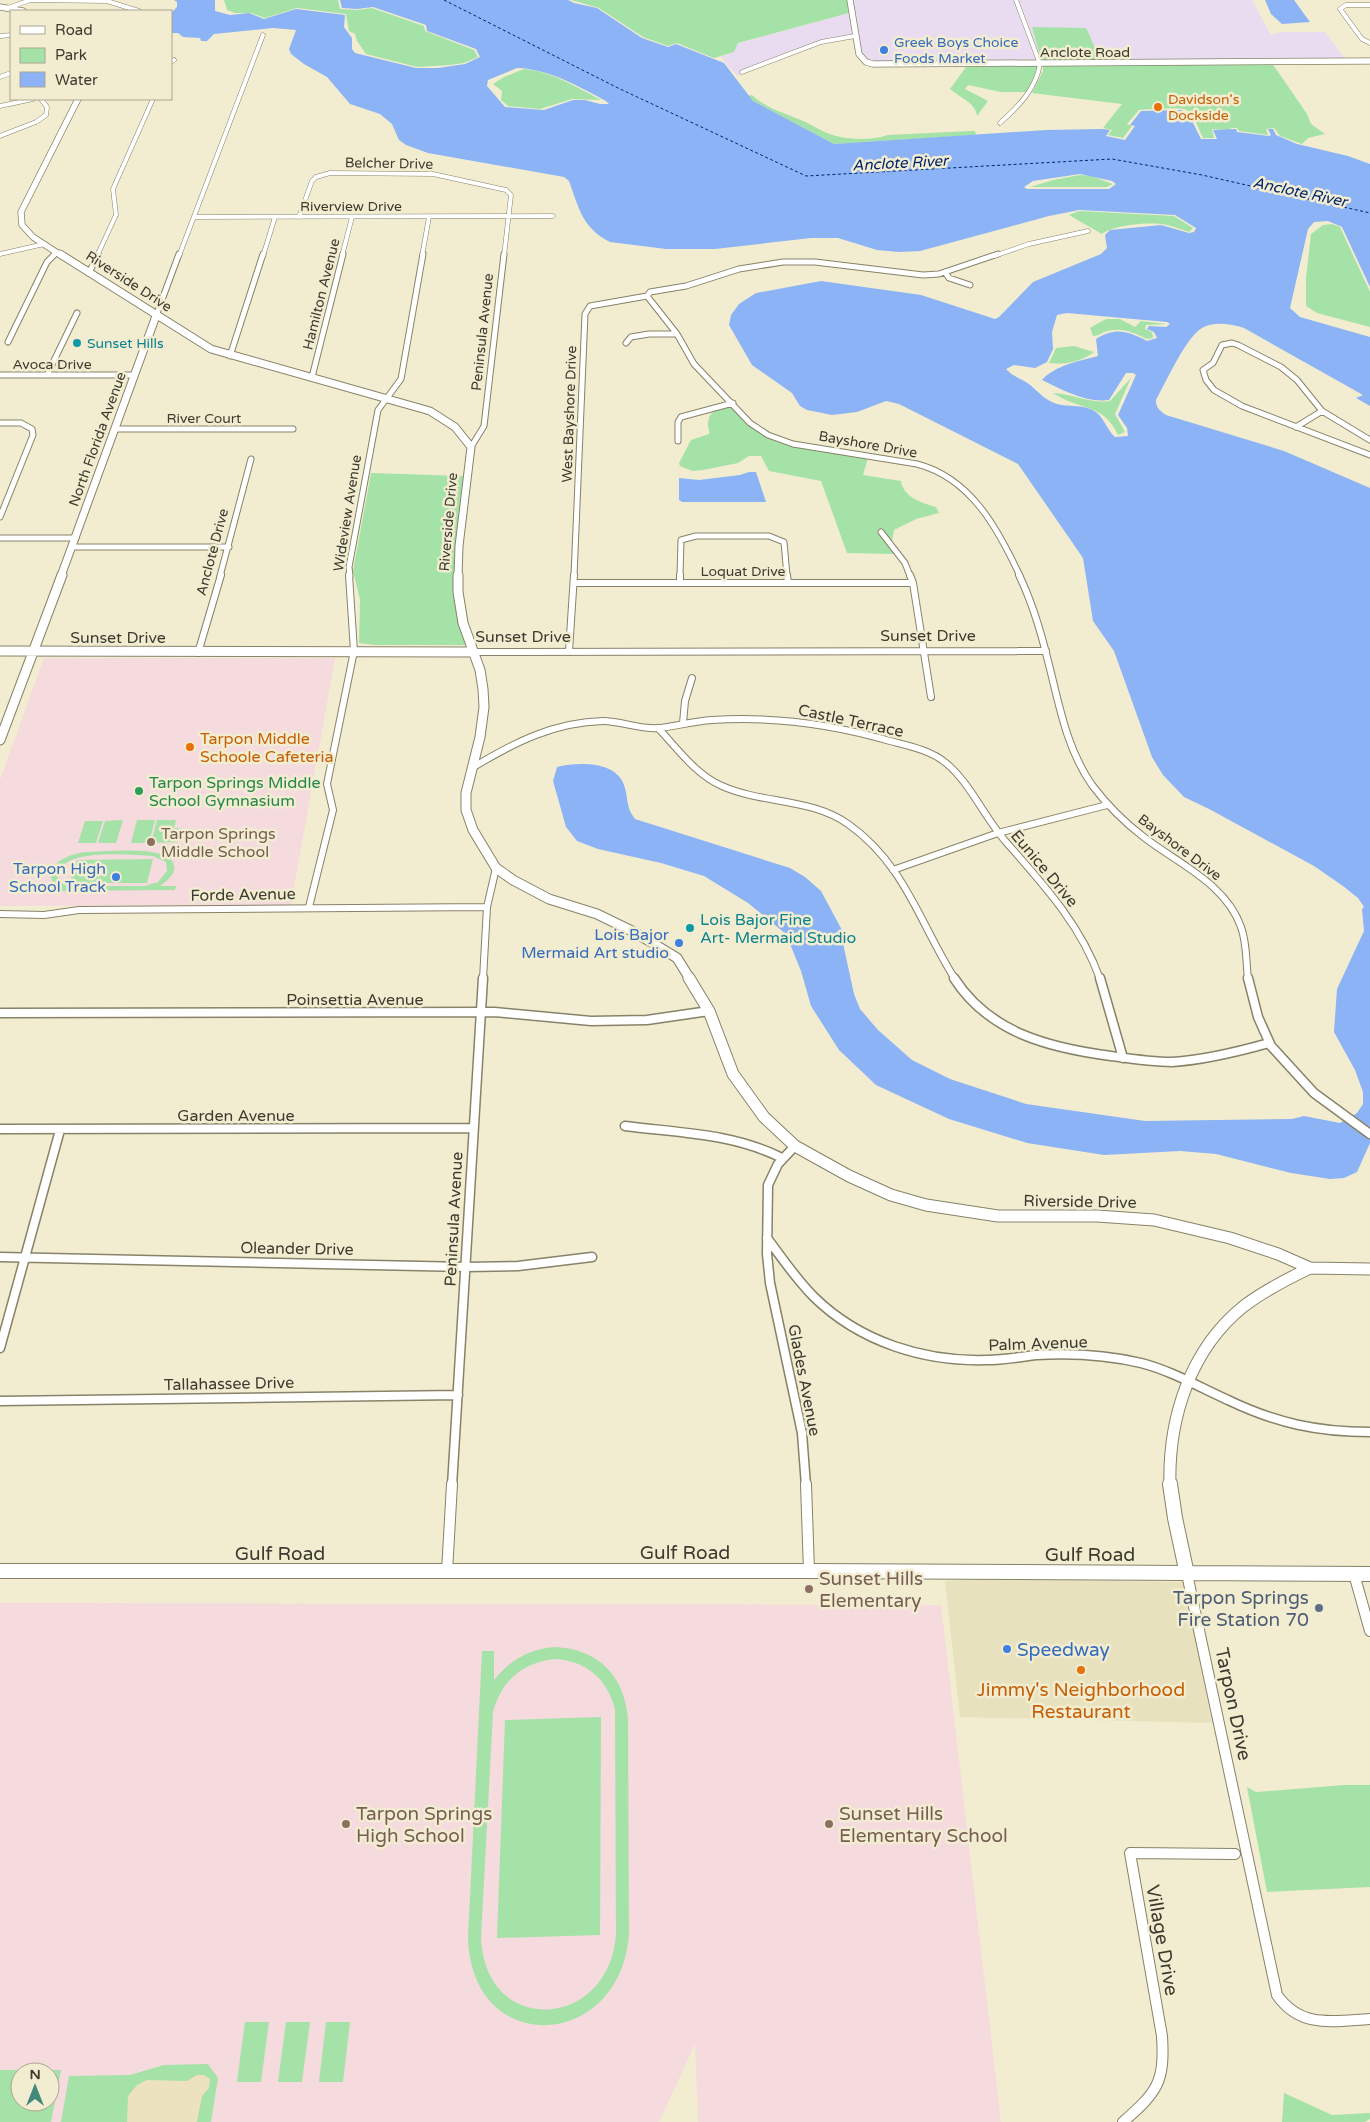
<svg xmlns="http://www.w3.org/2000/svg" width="1370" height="2122" font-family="'Varela Round',sans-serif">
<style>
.built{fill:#e8e1bd}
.industrial{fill:#eadcf0}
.education{fill:#f5dade;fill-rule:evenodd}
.green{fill:#a5e2a8;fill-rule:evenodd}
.sand{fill:#ece2bd}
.water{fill:#8cb3f5;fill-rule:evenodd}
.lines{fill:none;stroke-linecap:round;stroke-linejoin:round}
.ferry{stroke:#00236d;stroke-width:1;stroke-dasharray:3 2.5;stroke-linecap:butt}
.minor-far4-casing{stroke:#878268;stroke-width:5}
.minor-far3-casing{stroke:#878268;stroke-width:7}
.minor-far2-casing{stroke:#878268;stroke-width:8}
.minor-far1-casing{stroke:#878268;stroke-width:11}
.minor-casing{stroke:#878268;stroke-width:12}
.tertiary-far4-casing{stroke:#878268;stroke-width:7}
.tertiary-far3-casing{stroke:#878268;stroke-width:9}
.tertiary-far2-casing{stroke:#878268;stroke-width:11}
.tertiary-far1-casing{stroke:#878268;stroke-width:13}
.tertiary-casing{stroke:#878268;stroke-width:16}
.minor-far4{stroke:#fff;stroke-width:4}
.minor-far3{stroke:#fff;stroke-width:5}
.minor-far2{stroke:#fff;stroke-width:6}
.minor-far1{stroke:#fff;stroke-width:8}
.minor{stroke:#fff;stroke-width:10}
.tertiary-far4{stroke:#fff;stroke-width:5.5}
.tertiary-far3{stroke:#fff;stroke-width:7}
.tertiary-far2{stroke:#fff;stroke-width:9}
.tertiary-far1{stroke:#fff;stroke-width:11}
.tertiary{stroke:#fff;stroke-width:14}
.shop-dot{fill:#3f7fe0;stroke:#f2edd0;stroke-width:2}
.food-dot{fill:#e8710a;stroke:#f2edd0;stroke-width:2}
.culture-dot{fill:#0f9aa8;stroke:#f2edd0;stroke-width:2}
.leisure-dot{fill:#2e9e5b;stroke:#f2edd0;stroke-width:2}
.education-dot{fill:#8d6e63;stroke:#f2edd0;stroke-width:2}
.service-dot{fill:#5c6f8a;stroke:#f2edd0;stroke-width:2}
.labels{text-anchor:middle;stroke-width:5;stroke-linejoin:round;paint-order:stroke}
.far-shop-label{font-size:14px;fill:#366cbe;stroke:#f2edd0;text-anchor:start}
.far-street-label{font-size:14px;fill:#3d3b30;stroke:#f2edd0}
.far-food-label{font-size:14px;fill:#c56008;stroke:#f2edd0;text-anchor:start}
.far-culture-label{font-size:14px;fill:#0d838f;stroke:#f2edd0;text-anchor:start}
.far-water-label{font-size:15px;font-style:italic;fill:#00236d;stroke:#f2edd0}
.street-label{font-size:16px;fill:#3d3b30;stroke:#f2edd0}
.food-label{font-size:16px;fill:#c56008;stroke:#f2edd0;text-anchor:start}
.leisure-label{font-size:16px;fill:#27864d;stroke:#f2edd0;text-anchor:start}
.education-label{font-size:16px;fill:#785e54;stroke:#f2edd0;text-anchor:start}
.shop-label{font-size:16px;fill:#366cbe;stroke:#f2edd0;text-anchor:end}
.culture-label{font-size:16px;fill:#0d838f;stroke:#f2edd0;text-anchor:start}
.near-street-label{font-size:19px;fill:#3d3b30;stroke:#f2edd0}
.near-education-label{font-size:19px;fill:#785e54;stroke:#f2edd0;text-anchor:start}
.near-service-label{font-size:19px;fill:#4e5e75;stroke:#f2edd0;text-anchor:end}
.near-shop-label{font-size:19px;fill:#366cbe;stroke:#f2edd0;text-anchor:start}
.near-food-label{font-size:19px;fill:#c56008;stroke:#f2edd0}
</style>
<rect width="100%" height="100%" fill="#f2edd0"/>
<path class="built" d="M981,1579L1183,1582L1212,1723L960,1717L945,1581Z"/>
<path class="industrial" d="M852,0H1014L1037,63L868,61L861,54Z
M1019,0H1252L1271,35L1280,32H1325L1346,60L1100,62L1093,46L1033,27L1042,62Z
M849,13L852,35L829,38L754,67L738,76L724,62L723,58L719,57L734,52L736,44Z"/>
<path class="education" d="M44,658H335L291,905L0,906V780Z
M0,1603L941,1605L1001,2122H698L695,2044L659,2122H0ZM20,2072H50V2102H20Z"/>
<path class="green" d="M224,0H338L340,9L357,10L372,8L424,26L425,31L474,50L478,57L464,63L450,65L417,67L366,54L357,41L355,34L349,31L346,14L297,8L265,18L251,13H235L227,10Z
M571,0H847L849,13L738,43L734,52L714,58L677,43L668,46L643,37L599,8Z
M1032,27L1086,28C1092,39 1095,50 1100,62H1042Z
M1272,63L1307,114L1311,124L1325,134L1308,138L1302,144L1280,136L1274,128L1266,129L1268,135L1239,131L1237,128H1231L1229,130L1212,129L1214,138H1203C1199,130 1194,114 1187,110C1182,107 1147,109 1139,110L1127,124L1132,126L1123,138L1108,135L1112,130L1103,128L1122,104L1032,93L1043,71V65Z
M1038,65L1037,70L1027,92H1001L968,85L965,89L988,101L977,116C976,103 959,97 950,89L966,67Z
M524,69C551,71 578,88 601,100L572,99L540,109L508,106L501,100L502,91L493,84L504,77Z
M752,95C767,109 785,113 803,121C811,124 819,130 827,133C843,140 871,141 888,135L971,131H975L976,135L834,144L753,101L748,96Z
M1080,175L1091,176L1113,184L1107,187H1030L1053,180Z
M1079,211L1174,216L1193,228L1189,232C1180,229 1170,225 1161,224C1147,222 1113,225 1102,234L1069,215Z
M1332,224L1340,227L1370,292V327L1317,313L1306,306V278L1311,234L1323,225Z
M1106,319H1120L1135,327L1141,321L1167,324L1146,325L1145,329L1152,332L1153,338L1147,339C1135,333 1122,327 1108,331C1102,332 1099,336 1093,336L1090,328Z
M1074,346L1094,352C1081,362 1065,365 1049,363L1056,348Z
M1131,378L1115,414L1125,432L1118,435C1103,402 1079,411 1053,393C1073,394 1090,404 1110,401Z
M733,408L756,431L777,442L868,458L863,475L901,481C903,497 922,503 936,507L939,513L916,519L894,530L892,541L883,529L877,531L894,554L847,553L821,481L769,471L761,456H749L738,463L703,470L692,471L680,466L679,463L691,440L709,434C710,430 707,426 708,422C710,408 723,408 733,408Z
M371,473L463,476L455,544L453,590L466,645H375L359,643L360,600L353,571Z
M123,820L116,843H98L105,821Z
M137,820H155L149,843H131Z
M157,820H176L174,828H181L178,842L151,843Z
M85,821H103L96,843H78Z
M86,852C103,852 170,844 174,865C176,874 167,881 160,886H176L175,890L47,891L49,887L56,886C38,867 70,853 86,852ZM153,856L166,862L167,871L158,882L145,886H71L63,884L57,876C60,847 132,855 153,856Z
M153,859L147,883H69L77,860Z
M555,1647C598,1649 624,1675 628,1718L629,1933C622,2050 472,2060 468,1938L482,1651H494V1680C510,1660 529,1649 555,1647ZM555,1659C586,1661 607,1678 615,1709L616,1934C610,2029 486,2039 481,1938L493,1712C501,1681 523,1662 555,1659Z
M601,1717L600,1935L497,1938L505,1720Z
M1344,1785H1370V1887L1267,1892L1247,1787L1256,1792Z
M245,2022H269L261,2082H237Z
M286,2022H310L302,2082H278Z
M326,2022H350L343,2082H319Z
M208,2064L218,2078L211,2122H61L69,2076L130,2075L164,2065Z
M0,2070H61L51,2122H0ZM20,2072H50V2102H20Z
M1284,2093L1332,2115L1370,2113V2119L1365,2122H1282Z"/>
<path class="sand" d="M197,2075H204L210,2079L209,2088L202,2096L197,2122H127L128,2096L137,2085L147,2080L187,2081Z"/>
<path class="water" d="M174,0H215V11L230,15L249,13L264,19L296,9L345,15L344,27L352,38V49L355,53L416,68H438L465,64L480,57L476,49L427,31L426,25L373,7L357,9L342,8L340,0H568L574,3L597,8L642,38L668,47L676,44L724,63L753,101L834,144L1046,130L1103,129L1110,130L1106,136L1125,140L1135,126L1130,125L1141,111L1182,110L1184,113H1188L1201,139H1217L1213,130L1236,129L1237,132L1269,136L1271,135L1268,129H1273L1276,135L1297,144L1348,156L1370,164V287L1342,227L1328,221L1314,222L1308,229L1290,308L1300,317L1370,337V406L1356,398L1363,395L1244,328C1231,324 1214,321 1202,328C1186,337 1166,382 1156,400C1156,408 1160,411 1166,415L1284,451L1370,488V1143L1357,1172L1344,1178L1330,1179L1291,1173L1216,1154L1180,1151L1104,1155L1027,1143L949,1119L876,1085L839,1050L811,1006L801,971L786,934L748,903L704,876L661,863L598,849L577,841L566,827L553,781L557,767C578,762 616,761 624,785C629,800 625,805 635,819L790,868L805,877L821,891L843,932L844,948L854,994L860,1009L878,1030L912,1060L950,1079L1026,1104L1145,1121L1292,1119L1304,1116L1340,1123L1357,1113L1363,1104V1092L1355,1070L1334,1032L1337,989L1364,931L1362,909L1364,907L1358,898L1343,886L1314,866L1211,810L1184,797L1163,775L1152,757L1114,651L1093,621L1083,558L1018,464L899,404L886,401L857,412L832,415L807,410L800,406L792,393L752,365L729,325L731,315L739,304L756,293L821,281L921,295L995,319L999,317L1033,282L1101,254L1107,248L1105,235L1110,230L1161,225L1189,233L1194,232L1196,228L1175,215L1079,210L1049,216L920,251L899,252L877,250L838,238H811L715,249H666L610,242C582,228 579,208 569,181L564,177L428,153L406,145L399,140L392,124L380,114L350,104L327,77L304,64L291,54L289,49L296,30L273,28L214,34L207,41H201L200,38L183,37L178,33H171V13L177,7V2ZM517,68C549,69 578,86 606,101L609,104H600L585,100H573L544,110L505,107L487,86L488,80ZM1080,174L1112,181L1116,184L1109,189H1027L1024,187L1033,181ZM1067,313L1167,322L1170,324L1166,327L1149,326L1147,329L1154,332L1157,338L1147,341C1127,331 1116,327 1096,339L1098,356C1080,361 1055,365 1042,380C1063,390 1085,403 1109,400L1126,373H1133L1136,375L1118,415L1127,428L1128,436L1115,437C1107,430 1104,418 1096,412C1085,404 1069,407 1057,404C1044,400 1039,392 1029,384C1021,378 1013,377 1006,369L1014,365L1035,368L1047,362L1053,349L1052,332L1057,315Z
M1265,0H1294L1310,22L1282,24L1271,14Z
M749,472H756L766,502H682L679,500V478L699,480L740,475Z"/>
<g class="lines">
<path class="ferry" d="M444,0L618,88L806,176L1112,159L1202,175L1370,213"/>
<g class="minor-far4-casing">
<path id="minor-far4" d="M1370,5H1346L1340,9L1362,39L1370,43
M8,8L30,0L107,1L139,11
M1,36L11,35
M171,62L174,60
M742,72L821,42L855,36
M0,77L11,73
M0,106L33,99
M1000,123C1018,107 1036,89 1040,64L1016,0
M0,136L36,122L46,115L47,107L41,99
M194,217L553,216
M299,217L312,181L316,177L330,173L433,174L506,190L511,195L504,256
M0,254L44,244
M53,256L56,253
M97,256L116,215L113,189L153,99
M179,256L263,35
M263,256L275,217
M342,256L352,217
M422,256L429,217
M994,256L1029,244L1088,231"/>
</g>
<g class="minor-far3-casing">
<path id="minor-far3" d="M945,272L949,278L970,285
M89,273L98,254
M647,296L677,334L694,364L750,423L768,435L793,444L917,464C971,478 998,529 1020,576
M156,316L179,254
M8,342L47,262L55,254
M626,343L631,337L649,334H677
M230,356L263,254
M0,375H135
M47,375L77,313
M312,377L343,254
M0,423H21L32,429L33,435L0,517
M1296,427L1322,411
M115,429H293
M1370,440L1322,411L1297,380L1281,367L1238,345L1232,343L1222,345L1213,363L1203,370L1206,380L1214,390L1242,406L1370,455
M678,441V422L681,417L733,403
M471,447L484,426L504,254
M881,532L905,563L910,576
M0,538H76
M73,547H229
M220,576L251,459
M350,576L349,567L378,410L401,379L423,254
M574,576L585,314L590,306L647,296L650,292L686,286L739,269L783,262H815L923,275L939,274L998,254
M680,576L681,540L696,536H769L784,542L787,576"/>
</g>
<g class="minor-far2-casing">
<path id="minor-far2" d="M787,575L788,583
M910,575L913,583L931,697
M1019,575C1032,602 1041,632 1048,661C1059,703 1066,748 1092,785C1107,805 1125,823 1145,838C1179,864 1226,884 1241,927C1247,943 1246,962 1248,979
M574,583H913
M680,583V575
M569,651L574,575
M473,652L1046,651
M198,653L221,575
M683,723L685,701L692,678
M658,728C677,748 696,775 722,786C763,804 811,798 848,824C905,864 920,924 955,979
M472,768C513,743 554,722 603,721C622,721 640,730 660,728C677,726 694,721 712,720C773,716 832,724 890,741C909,746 930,750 946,763C971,784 984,817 1006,842C1043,884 1081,925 1100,979
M893,870L998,833L1107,805
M309,907L333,810L327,784L354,651L349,575
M0,914L44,915L79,910L487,907
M483,979L487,907L496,868"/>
</g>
<g class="minor-far1-casing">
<path id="minor-far1" d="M954,978C989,1033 1050,1048 1111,1056C1132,1059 1152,1062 1172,1062C1205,1060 1237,1052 1269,1043
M1100,978L1123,1058
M1248,978L1258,1017L1271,1046L1314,1093L1370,1134
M0,1013L495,1012L591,1021L647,1020L709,1011
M625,1126C679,1133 732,1133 782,1158
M0,1129L472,1128
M795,1146L778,1164L768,1185L767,1254L770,1283L802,1433L806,1486
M767,1238C782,1258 796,1279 814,1297C860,1342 924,1362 987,1360C1003,1360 1020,1357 1036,1355C1071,1353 1107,1355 1141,1363C1172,1371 1199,1387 1228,1400C1276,1423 1317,1432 1370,1432
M0,1257L466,1267L518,1266L592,1257
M0,1348L60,1130
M0,1401L458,1395
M452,1486L483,978"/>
</g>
<g class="minor-casing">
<path id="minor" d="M806,1484L809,1571
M447,1572L452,1484
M1187,1574L1277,1995C1301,2029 1333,2021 1370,2019
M1354,1574L1370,1631
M1123,2122C1157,2092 1165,2083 1162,2036L1130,1853L1235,1854"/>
</g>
<g class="tertiary-far4-casing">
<path id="tertiary-far4" d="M850,0L859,54L866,62L873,64L1370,61
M0,7L23,11
M62,256L33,237L22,225L21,212L78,99"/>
</g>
<g class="tertiary-far3-casing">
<path id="tertiary-far3" d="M60,254L211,349L430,411L455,427L471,447L459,546L458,576
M61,576L156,316"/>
</g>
<g class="tertiary-far2-casing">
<path id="tertiary-far2" d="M458,575V592L463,623L480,670L483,689L484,707L480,737L466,793V810L473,830L496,868L513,880L549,899L597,914L636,933L677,958L690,979
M0,651L473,652
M0,740L62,575"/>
</g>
<g class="tertiary-far1-casing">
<path id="tertiary-far1" d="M689,978L709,1011L733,1074L764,1117L795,1146L849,1176L891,1195L926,1205L998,1216H1097L1154,1220L1230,1238L1278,1254L1310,1268L1370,1269
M1170,1486C1168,1419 1190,1349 1244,1306C1264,1291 1287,1279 1310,1268"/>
</g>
<g class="tertiary-casing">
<path id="tertiary" d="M1170,1484L1175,1518L1187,1574
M0,1571H809L1370,1574"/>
</g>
<use href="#minor-far4" class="minor-far4"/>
<use href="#minor-far3" class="minor-far3"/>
<use href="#minor-far2" class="minor-far2"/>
<use href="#minor-far1" class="minor-far1"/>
<use href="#minor" class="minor"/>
<use href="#tertiary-far4" class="tertiary-far4"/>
<use href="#tertiary-far3" class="tertiary-far3"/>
<use href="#tertiary-far2" class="tertiary-far2"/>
<use href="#tertiary-far1" class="tertiary-far1"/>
<use href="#tertiary" class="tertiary"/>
</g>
<g class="shop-dot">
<circle cx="884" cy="50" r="5"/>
<circle cx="116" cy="877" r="5"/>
<circle cx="679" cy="943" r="5"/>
<circle cx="1007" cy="1649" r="5"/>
</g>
<g class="food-dot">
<circle cx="1158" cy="107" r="5"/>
<circle cx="190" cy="747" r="5"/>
<circle cx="1081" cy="1670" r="5"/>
</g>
<g class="culture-dot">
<circle cx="77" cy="343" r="5"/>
<circle cx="690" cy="928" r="5"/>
</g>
<circle class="leisure-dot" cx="139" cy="791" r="5"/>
<g class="education-dot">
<circle cx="151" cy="842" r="5"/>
<circle cx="809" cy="1589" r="5"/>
<circle cx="346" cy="1824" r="5"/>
<circle cx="829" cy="1824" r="5"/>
</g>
<circle class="service-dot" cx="1319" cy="1608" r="5"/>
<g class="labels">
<g class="far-shop-label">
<text x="894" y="47">Greek Boys Choice<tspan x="894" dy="16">Foods Market</tspan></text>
</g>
<g class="far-street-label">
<text x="1085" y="57">Anclote Road</text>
<text transform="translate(389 163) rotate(1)" y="5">Belcher Drive</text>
<text x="351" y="211">Riverview Drive</text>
<text transform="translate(129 281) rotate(33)" y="5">Riverside Drive</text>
<text transform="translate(321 294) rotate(-76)" y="5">Hamilton Avenue</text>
<text transform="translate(482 332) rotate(-84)" y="5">Peninsula Avenue</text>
<text x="52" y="369">Avoca Drive</text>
<text transform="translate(569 414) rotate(-88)" y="5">West Bayshore Drive</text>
<text x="204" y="423">River Court</text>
<text transform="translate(97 439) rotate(-70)" y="5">North Florida Avenue</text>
<text transform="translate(868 444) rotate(10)" y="5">Bayshore Drive</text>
<text transform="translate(347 513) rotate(-81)" y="5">Wideview Avenue</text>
<text transform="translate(448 522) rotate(-85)" y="5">Riverside Drive</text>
<text transform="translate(212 552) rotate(-75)" y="5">Anclote Drive</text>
<text x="743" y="576">Loquat Drive</text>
<text transform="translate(1180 847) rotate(37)" y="5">Bayshore Drive</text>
</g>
<g class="far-food-label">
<text x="1168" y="104">Davidson's<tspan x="1168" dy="16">Dockside</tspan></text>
</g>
<g class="far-culture-label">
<text x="87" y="348">Sunset Hills</text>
</g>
<g class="far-water-label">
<text transform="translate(900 163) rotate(-3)" y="5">Anclote River</text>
<text transform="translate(1300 192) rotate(12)" y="5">Anclote River</text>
</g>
<g class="street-label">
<text x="928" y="641">Sunset Drive</text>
<text x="523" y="642">Sunset Drive</text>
<text x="118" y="643">Sunset Drive</text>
<text transform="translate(851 720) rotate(12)" y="6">Castle Terrace</text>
<text transform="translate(1045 868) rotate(50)" y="6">Eunice Drive</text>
<text transform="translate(243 894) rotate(-1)" y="6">Forde Avenue</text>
<text x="355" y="1005">Poinsettia Avenue</text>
<text x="236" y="1121">Garden Avenue</text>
<text transform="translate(1080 1201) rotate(1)" y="6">Riverside Drive</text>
<text transform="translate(453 1219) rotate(-87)" y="6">Peninsula Avenue</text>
<text transform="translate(297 1248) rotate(1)" y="6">Oleander Drive</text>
<text transform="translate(1038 1343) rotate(-2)" y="6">Palm Avenue</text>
<text transform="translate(805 1380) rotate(79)" y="6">Glades Avenue</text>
<text transform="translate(229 1383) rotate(-1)" y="6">Tallahassee Drive</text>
</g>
<g class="food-label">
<text x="200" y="744">Tarpon Middle<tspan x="200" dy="18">Schoole Cafeteria</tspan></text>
</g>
<g class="leisure-label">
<text x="149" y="788">Tarpon Springs Middle<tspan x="149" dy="18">School Gymnasium</tspan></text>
</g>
<g class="education-label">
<text x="161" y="839">Tarpon Springs<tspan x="161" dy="18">Middle School</tspan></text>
</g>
<g class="shop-label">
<text x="106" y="874">Tarpon High<tspan x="106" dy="18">School Track</tspan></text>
<text x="669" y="940">Lois Bajor<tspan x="669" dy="18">Mermaid Art studio</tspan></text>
</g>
<g class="culture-label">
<text x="700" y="925">Lois Bajor Fine<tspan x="700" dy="18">Art- Mermaid Studio</tspan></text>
</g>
<g class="near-street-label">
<text x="685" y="1559">Gulf Road</text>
<text x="280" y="1560">Gulf Road</text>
<text x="1090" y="1561">Gulf Road</text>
<text transform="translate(1234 1704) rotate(78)" y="7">Tarpon Drive</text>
<text transform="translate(1163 1940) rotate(80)" y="7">Village Drive</text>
</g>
<g class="near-education-label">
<text x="819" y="1585">Sunset Hills<tspan x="819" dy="22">Elementary</tspan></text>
<text x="356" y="1820">Tarpon Springs<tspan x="356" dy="22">High School</tspan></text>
<text x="839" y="1820">Sunset Hills<tspan x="839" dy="22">Elementary School</tspan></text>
</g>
<g class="near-service-label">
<text x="1309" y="1604">Tarpon Springs<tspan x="1309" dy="22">Fire Station 70</tspan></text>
</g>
<g class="near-shop-label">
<text x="1017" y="1656">Speedway</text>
</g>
<g class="near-food-label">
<text x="1081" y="1696">Jimmy's Neighborhood<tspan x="1081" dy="22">Restaurant</tspan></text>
</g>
</g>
<rect x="10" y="10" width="162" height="90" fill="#f2edd0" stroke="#aaa690"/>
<rect x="20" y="26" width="25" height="8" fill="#ffffff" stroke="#aaa690"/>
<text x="55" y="35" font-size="15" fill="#3d3b30">Road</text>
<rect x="20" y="48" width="25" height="15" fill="#a5e2a8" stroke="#aaa690"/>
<text x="55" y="60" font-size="15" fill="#3d3b30">Park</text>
<rect x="20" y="72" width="25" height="15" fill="#8cb3f5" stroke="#aaa690"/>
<text x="55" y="85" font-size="15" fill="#3d3b30">Water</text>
<g transform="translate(35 2087)"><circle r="24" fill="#f2edd0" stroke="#aaa690"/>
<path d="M0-4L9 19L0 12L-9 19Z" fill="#44887c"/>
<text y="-8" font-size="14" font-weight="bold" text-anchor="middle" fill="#3d3b30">N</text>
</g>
</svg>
